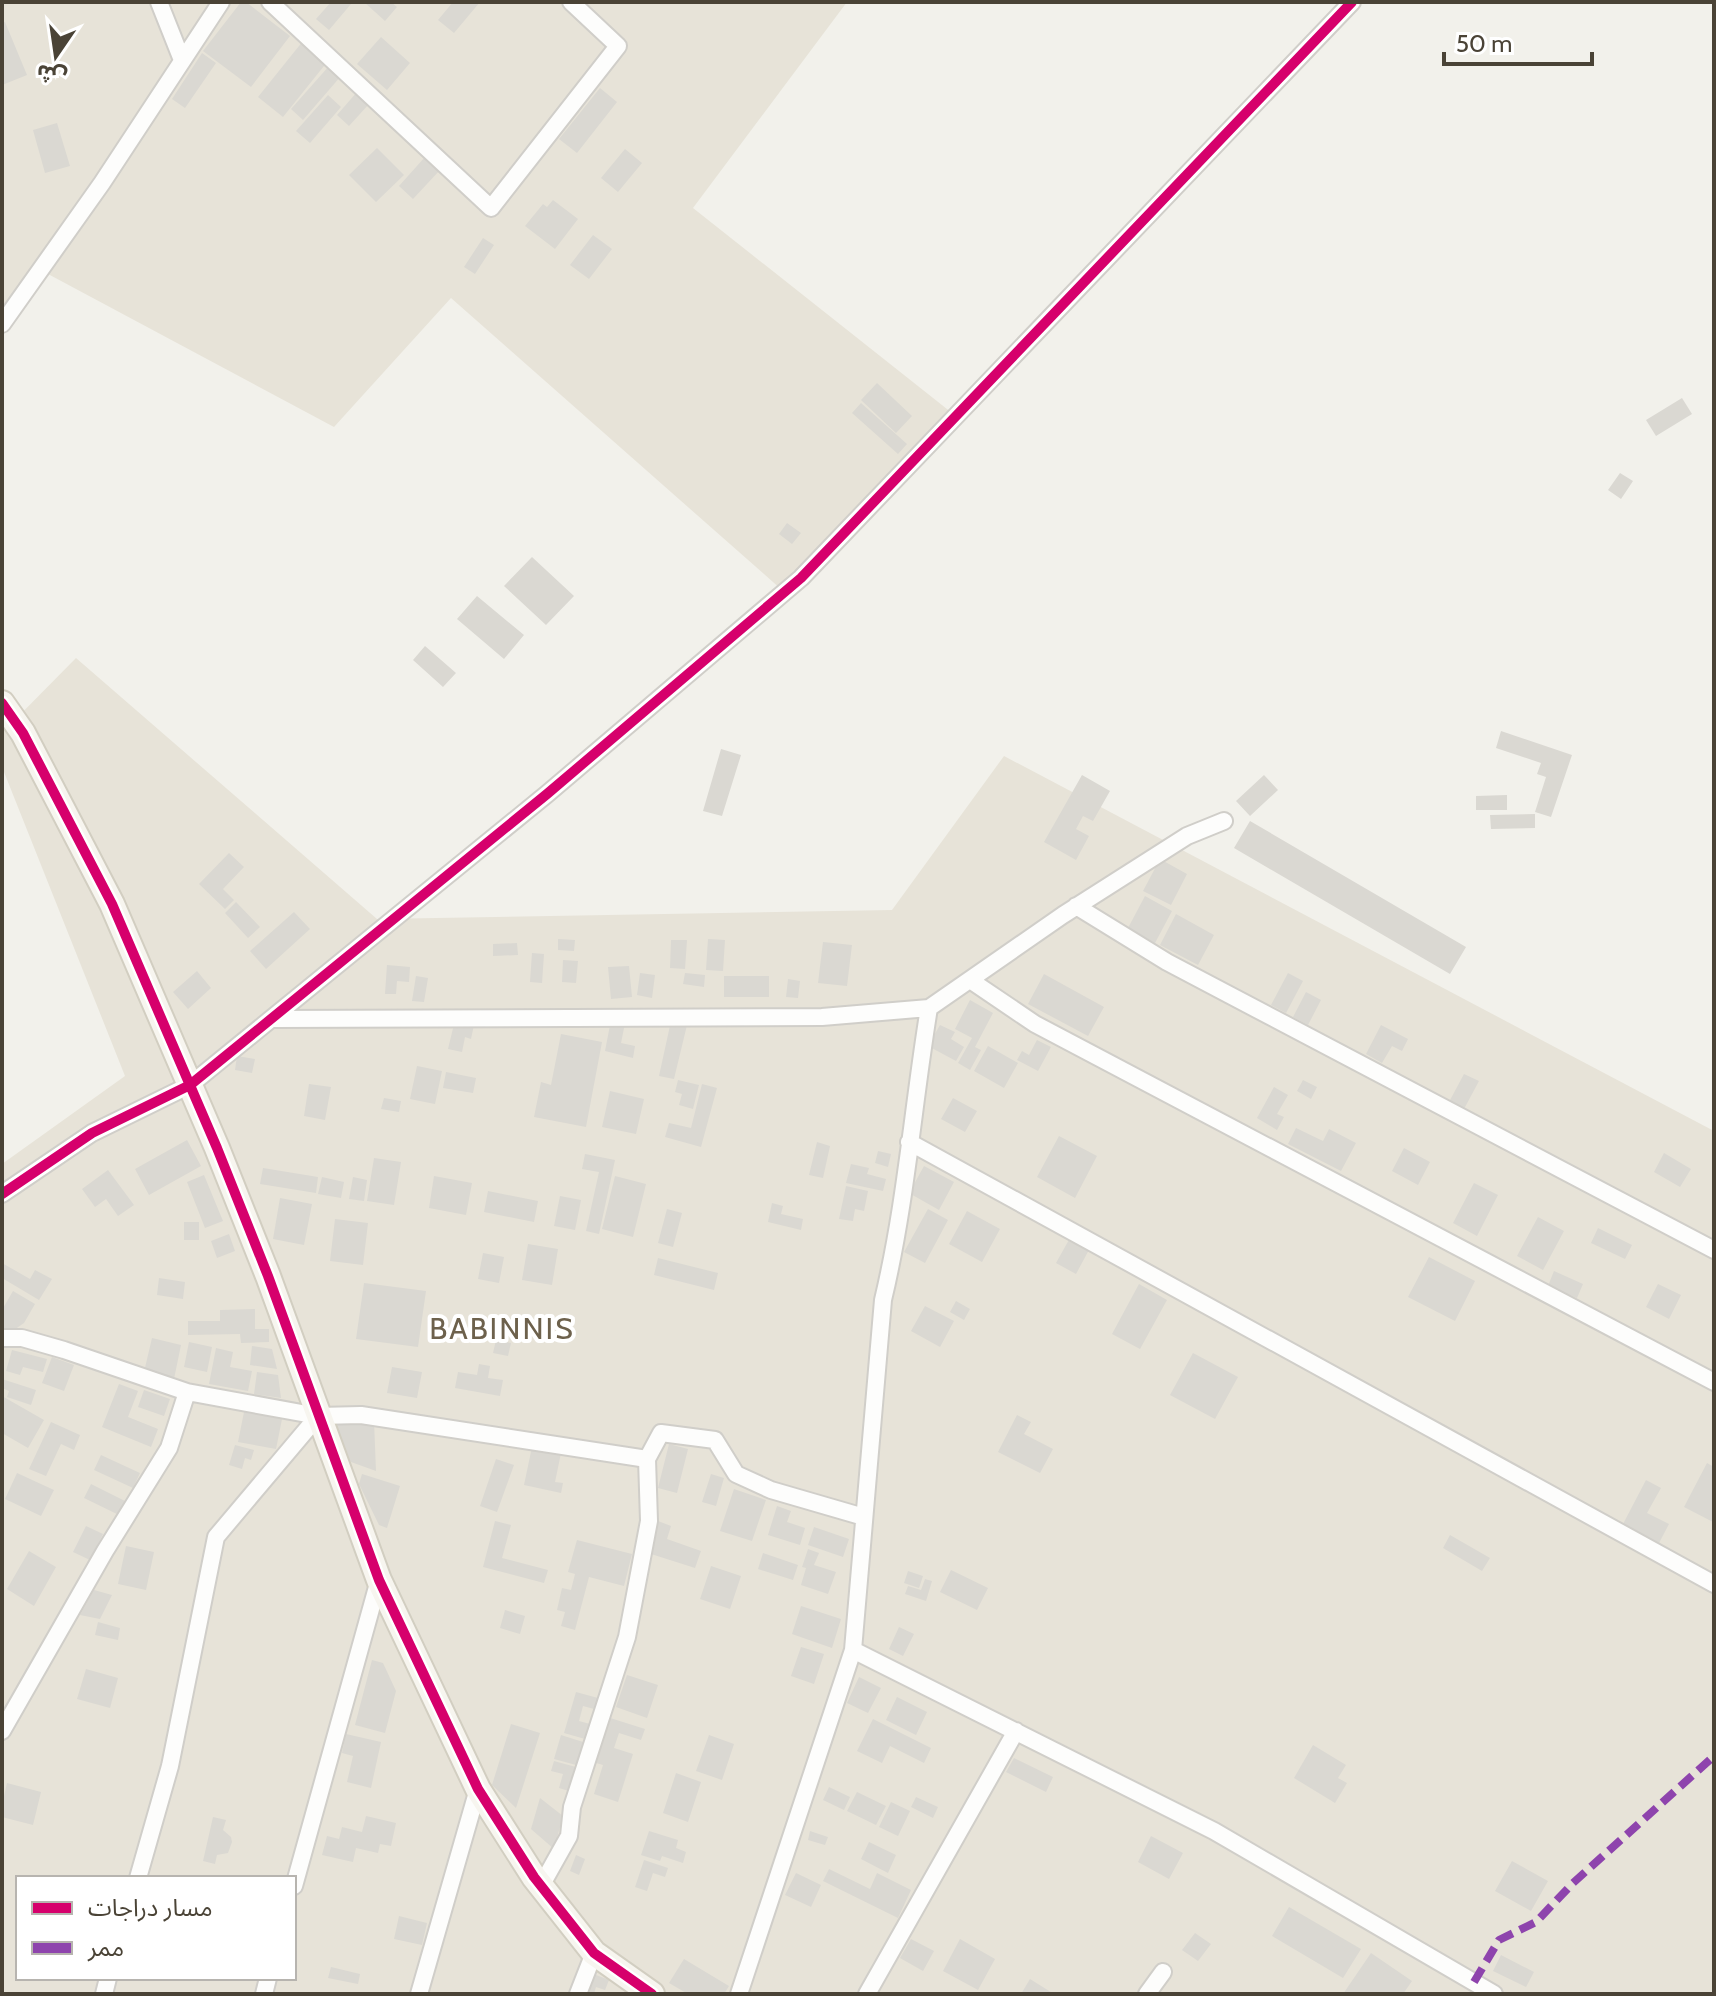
<svg xmlns="http://www.w3.org/2000/svg" width="1716" height="1996" font-family="Cabin,'Noto Sans Arabic',sans-serif">
<style>
.residential{fill:#e7e3d8;fill-rule:evenodd}
.building{fill:#dad8d2}
.lines{fill:none;stroke-linecap:round;stroke-linejoin:round}
.street-casing{stroke:#d0cec9;stroke-width:20}
.secondary-casing{stroke:#d2cec1;stroke-width:28}
.street{stroke:#fdfdfc;stroke-width:16}
.secondary{stroke:#f7f5ef;stroke-width:24}
.quiet{stroke:#8e44ad;stroke-width:8;stroke-dasharray:16 8;stroke-linecap:butt}
.cycleway-casing{stroke:#fff;stroke-width:15}
.cycleway{stroke:#d6006c;stroke-width:10}
.labels{text-anchor:middle;stroke-width:8;stroke-linejoin:round;paint-order:stroke}
.quarter-label{font-size:30px;letter-spacing:2px;fill:#6d614c;stroke:#fff}
</style>
<rect width="100%" height="100%" fill="#f2f1eb"/>
<path class="residential" d="M2,2H847L693,208L952,413L782,590L451,298L334,427L48,274L2,330Z
M76,658L377,919L892,910L1004,756L1714,1131V1994H2V1164L125,1076L2,767V733ZM18,1878H294V1978H18Z"/>
<path class="building" d="M241,2H246L290,36L251,87L203,51Z
M331,2L351,4L329,30L316,19Z
M364,2H391L397,7L385,21Z
M453,2H480L454,33L438,20Z
M5,22L27,75L2,85V23Z
M381,37L410,63L387,90L357,64Z
M303,41L328,61L283,117L258,97Z
M202,53L216,63L185,108L172,99Z
M329,66L341,76L303,120L291,109Z
M600,88L617,102L577,153L559,139Z
M357,92L369,104L349,126L337,115Z
M328,95L341,107L310,143L296,131Z
M57,123L70,166L45,173L33,130Z
M377,148L404,175L376,202L349,175Z
M625,149L642,163L618,192L601,178Z
M425,157L440,170L413,199L399,186Z
M553,200L578,219L555,249L525,226L543,204L547,207Z
M593,235L612,249L589,279L570,265Z
M483,238L494,245L475,274L464,267Z
M877,383L912,416L896,433L861,400Z
M1682,398L1692,414L1656,436L1646,420Z
M861,403L907,444L898,454L852,413Z
M1620,473L1633,481L1621,499L1608,490Z
M787,523L801,533L792,544L779,534Z
M532,557L574,596L546,625L504,586Z
M477,596L524,635L504,659L457,619Z
M425,646L456,673L443,687L413,660Z
M1501,731L1572,755L1551,817L1535,812L1546,777L1537,774L1541,763L1496,748Z
M721,749L741,755L722,816L703,811Z
M1082,775L1110,791L1093,821L1083,816L1076,829L1089,836L1076,860L1044,842Z
M1264,775L1278,790L1250,816L1236,801Z
M1507,795V810H1476V796Z
M1535,814V828L1491,829L1490,815Z
M1250,821L1466,947L1450,974L1234,848Z
M229,853L244,867L223,889L234,900L225,909L199,884Z
M1160,859L1187,874L1171,905L1143,891Z
M1145,896L1172,911L1155,943L1128,928Z
M236,902L260,927L248,938L225,913Z
M294,912L310,929L266,969L250,951Z
M1176,914L1214,935L1198,965L1160,945Z
M558,939L575,940L574,951L558,950Z
M708,939L725,940L723,971L706,970Z
M671,940H687L685,969L670,968Z
M823,942L852,945L847,986L818,983Z
M517,943L518,955L493,956V944Z
M532,953L544,954L542,983L530,982Z
M563,960L578,961L576,983L562,982Z
M387,965L410,967L409,982L397,981L396,994H385Z
M629,966L632,997L611,999L608,967Z
M197,971L211,988L188,1009L173,992Z
M640,973L655,975L652,998L637,995Z
M685,973L705,975L704,987L683,984Z
M1288,973L1303,981L1286,1013L1271,1005Z
M1044,974L1104,1007L1088,1036L1028,1004Z
M416,976L428,978L424,1002L412,1001Z
M724,976H769V997H724Z
M788,979L800,981L798,998L786,997Z
M1306,992L1321,1000L1308,1025L1293,1017Z
M970,1000L993,1013L975,1047L981,1050L970,1070L958,1063L972,1038L955,1029Z
M455,1020L474,1025L471,1039L465,1037L462,1052L448,1049Z
M611,1020L625,1023L621,1043L635,1046L633,1058L605,1051Z
M671,1021L687,1025L674,1079L659,1076Z
M940,1025L955,1032L951,1039L964,1047L956,1061L928,1046Z
M1381,1025L1408,1039L1402,1051L1392,1046L1382,1063L1366,1054Z
M561,1034L602,1042L586,1127L534,1117L541,1082L551,1085Z
M1037,1040L1051,1047L1038,1071L1017,1060L1022,1051L1029,1055Z
M988,1046L1018,1063L1004,1088L974,1071Z
M237,1056L255,1059L252,1073L235,1070Z
M417,1066L442,1071L435,1104L410,1099Z
M446,1072L476,1078L473,1093L443,1088Z
M1464,1074L1479,1081L1464,1109L1449,1102Z
M678,1080L699,1085L693,1109L679,1105L682,1094L675,1092Z
M1303,1080L1317,1087L1311,1099L1297,1091Z
M309,1084L331,1087L325,1120L304,1116Z
M702,1084L717,1088L701,1147L665,1137L669,1123L691,1128Z
M1274,1087L1288,1095L1277,1114L1284,1117L1277,1130L1257,1118Z
M610,1091L644,1099L636,1134L602,1127Z
M384,1098L401,1101L399,1112L381,1109Z
M953,1098L977,1111L965,1132L941,1119Z
M1296,1128L1323,1141L1329,1129L1356,1143L1341,1171L1288,1144Z
M1059,1136L1097,1156L1075,1198L1037,1177Z
M187,1140L201,1166L149,1195L135,1169Z
M817,1142L830,1146L823,1178L809,1175Z
M1404,1148L1430,1162L1418,1185L1392,1171Z
M878,1151L891,1154L888,1167L875,1163Z
M1664,1153L1691,1169L1680,1187L1654,1172Z
M585,1154L615,1160L599,1234L586,1231L599,1172L582,1169Z
M374,1158L401,1162L394,1205L367,1201Z
M851,1164L869,1168L867,1174L886,1179L883,1191L846,1183Z
M924,1166L954,1182L939,1210L909,1193Z
M263,1168L318,1177L316,1193L260,1184Z
M108,1170L134,1205L118,1216L106,1199L95,1207L82,1189Z
M204,1175L223,1221L205,1228L187,1182Z
M434,1176L472,1183L466,1215L429,1208Z
M615,1176L646,1184L633,1237L602,1229Z
M322,1177L344,1182L341,1198L318,1194Z
M353,1177L367,1180L364,1201L349,1199Z
M1474,1183L1498,1195L1477,1236L1453,1223Z
M846,1186L868,1191L864,1211L855,1209L853,1221L839,1219Z
M488,1191L538,1201L534,1222L484,1212Z
M560,1196L581,1200L575,1230L554,1226Z
M280,1198L312,1204L304,1245L273,1239Z
M772,1203L783,1206L781,1214L803,1219L801,1230L768,1222Z
M667,1209L682,1213L673,1247L658,1243Z
M928,1209L948,1220L925,1263L904,1252Z
M967,1211L1000,1229L982,1262L949,1244Z
M1538,1217L1564,1231L1543,1270L1517,1256Z
M335,1219L368,1223L363,1265L330,1261Z
M184,1222H199V1240H184Z
M1598,1228L1632,1245L1625,1259L1591,1243Z
M229,1234L235,1251L217,1258L211,1241Z
M1070,1238L1090,1248L1076,1274L1056,1263Z
M528,1244L558,1249L552,1285L522,1280Z
M483,1253L504,1257L499,1283L478,1279Z
M1429,1257L1475,1281L1455,1321L1408,1297Z
M658,1258L718,1273L714,1290L654,1275Z
M2,1263L30,1279L35,1270L52,1279L39,1300L2,1278Z
M1554,1271L1583,1284L1577,1298L1548,1286Z
M159,1278L185,1282L183,1299L157,1295Z
M364,1283L426,1291L418,1347L356,1339Z
M1139,1284L1167,1300L1140,1349L1112,1334Z
M1658,1284L1681,1295L1669,1319L1646,1307Z
M13,1291L35,1304L24,1323L11,1332L2,1330V1310Z
M956,1301L970,1309L964,1320L950,1312Z
M925,1306L954,1321L940,1347L911,1331Z
M255,1309V1329H269V1342L241,1343L240,1334L188,1335V1321H220V1310Z
M152,1338L181,1345L174,1379L144,1372Z
M496,1340L511,1343L508,1356L493,1353Z
M189,1342L212,1347L207,1372L184,1367Z
M252,1346L272,1349L277,1369L250,1365Z
M216,1348L233,1352L230,1367L252,1371L248,1391L209,1384Z
M12,1350L47,1359L43,1372L23,1367L20,1375L6,1371Z
M1193,1353L1238,1377L1215,1419L1170,1395Z
M52,1357L74,1365L64,1391L42,1383Z
M479,1364L490,1366L488,1378L503,1380L500,1396L455,1388L458,1372L477,1375Z
M392,1367L422,1372L417,1398L387,1393Z
M257,1372L278,1375L281,1398L254,1394Z
M2,1379L36,1390L31,1405L7,1397L9,1391L2,1388Z
M119,1384L138,1391L128,1417L158,1429L151,1447L102,1427Z
M144,1390L170,1399L164,1416L138,1407Z
M2,1396L44,1420L28,1448L2,1433Z
M244,1412L282,1419L276,1449L238,1442Z
M1017,1415L1031,1422L1024,1434L1053,1449L1040,1473L998,1452Z
M374,1421L376,1471L351,1462L344,1452L334,1422Z
M51,1422L80,1435L74,1450L61,1444L46,1476L29,1469Z
M669,1444L688,1449L677,1493L658,1488Z
M235,1445L254,1450L251,1460L245,1458L242,1469L229,1465Z
M532,1447L561,1453L555,1482L563,1483L561,1493L524,1485Z
M101,1455L140,1473L133,1488L94,1470Z
M496,1459L514,1465L497,1512L480,1506Z
M1707,1463L1714,1467L1713,1522L1684,1507Z
M17,1473L54,1490L41,1516L5,1499Z
M362,1474L400,1486L387,1528L379,1525L359,1484Z
M711,1474L724,1478L716,1506L702,1502Z
M1646,1480L1661,1488L1647,1513L1669,1524L1659,1543L1623,1524Z
M91,1484L127,1502L121,1516L84,1498Z
M734,1489L766,1500L752,1541L720,1531Z
M777,1506L791,1511L787,1522L805,1528L800,1545L768,1535Z
M495,1521L511,1525L502,1558L548,1570L544,1583L483,1567Z
M658,1521L671,1526L667,1539L701,1551L695,1568L648,1553Z
M86,1526L103,1534L90,1560L73,1552Z
M814,1527L849,1539L843,1557L808,1545Z
M1450,1535L1490,1558L1482,1571L1443,1548Z
M577,1540L632,1554L624,1586L589,1577L575,1630L561,1626L565,1612L557,1610L562,1588L571,1590L575,1574L568,1572Z
M126,1546L154,1552L146,1590L118,1584Z
M808,1549L819,1553L814,1565L836,1572L828,1594L801,1585L806,1568L802,1567Z
M29,1551L56,1567L34,1606L7,1589Z
M763,1553L798,1565L793,1580L758,1569Z
M711,1566L741,1576L730,1609L700,1599Z
M951,1570L988,1588L977,1610L940,1592Z
M908,1571L923,1576L919,1588L904,1583Z
M925,1579L932,1581L926,1601L905,1594L908,1586L921,1590Z
M94,1590L112,1595L100,1619L80,1615Z
M801,1606L841,1619L832,1648L792,1634Z
M505,1610L525,1616L520,1634L500,1628Z
M98,1622L120,1628L118,1640L95,1635Z
M899,1627L914,1634L903,1656L889,1649Z
M801,1647L824,1654L814,1684L791,1676Z
M372,1660L383,1663L396,1691L385,1733L355,1725Z
M86,1669L118,1678L110,1708L77,1699Z
M627,1675L658,1685L647,1718L616,1707Z
M859,1677L881,1688L868,1713L847,1703Z
M576,1692L598,1698L594,1709L583,1706L579,1721L590,1724L585,1739L564,1733Z
M897,1697L927,1712L916,1735L886,1720Z
M607,1717L645,1729L641,1740L619,1733L614,1748L633,1754L618,1802L594,1794L603,1765L593,1762Z
M873,1719L931,1748L924,1763L890,1746L882,1763L857,1751Z
M511,1724L540,1733L516,1808L492,1785Z
M346,1734L381,1742L371,1788L347,1782L353,1756L342,1753Z
M561,1735L583,1742L576,1765L554,1759Z
M709,1735L734,1744L722,1780L696,1771Z
M1313,1745L1346,1765L1338,1778L1347,1783L1335,1803L1294,1778Z
M1014,1758L1053,1777L1046,1792L1006,1772Z
M554,1761L576,1767L569,1791L559,1788L563,1774L551,1771Z
M676,1773L701,1782L688,1822L663,1813Z
M7,1783L41,1792L33,1825L2,1817V1795L4,1796Z
M829,1787L850,1797L844,1810L823,1800Z
M857,1792L886,1806L876,1825L847,1811Z
M916,1797L938,1807L933,1818L911,1807Z
M540,1798L563,1816L554,1849L531,1829Z
M891,1802L910,1811L898,1836L879,1827Z
M366,1816L396,1823L391,1846L380,1844L378,1853L356,1848L353,1862L322,1855L327,1836L339,1839L342,1827L362,1832Z
M213,1817L226,1820L223,1830L231,1837L232,1842L228,1853L217,1855L215,1864L203,1861Z
M649,1831L678,1840L676,1848L686,1852L683,1863L662,1856L660,1861L641,1855Z
M810,1831L828,1837L825,1845L808,1840Z
M1151,1836L1183,1853L1169,1879L1138,1862Z
M869,1842L896,1855L888,1873L861,1859Z
M576,1855L585,1859L579,1875L570,1871Z
M644,1860L668,1868L665,1877L653,1873L647,1891L635,1887Z
M1512,1861L1548,1881L1531,1911L1495,1891Z
M829,1869L870,1889L877,1873L911,1890L898,1918L823,1881Z
M796,1873L821,1885L811,1907L785,1895Z
M1289,1907L1361,1949L1343,1978L1272,1936Z
M399,1916L427,1923L422,1945L394,1939Z
M1195,1933L1211,1944L1198,1961L1182,1950Z
M911,1939L934,1951L923,1971L900,1958Z
M960,1939L995,1959L978,1990L943,1971Z
M1371,1953L1412,1981L1403,1994H1343Z
M1501,1955L1534,1972L1526,1987L1493,1971Z
M684,1959L729,1986L724,1994H688L669,1983Z
M331,1967L360,1974L358,1984L328,1978Z
M591,1973L609,1980L605,1990L596,1987L594,1994H584Z
M1030,1979L1054,1994H1021Z"/>
<g class="lines">
<g class="street-casing">
<path id="street" d="M159,2L182,60
M270,2L491,208L618,46L571,2
M2,324L102,183L221,2
M1076,906L1167,962L1714,1250
M970,980L1035,1024L1714,1382
M272,1019L822,1017L929,1008L1063,915L1187,836L1224,821
M909,1142L1714,1584
M2,1194L92,1133L190,1085L547,794L801,578L1352,2
M2,1338H22L64,1350L187,1392
M853,1650L1214,1831L1494,1994
M2,1731L105,1551L169,1448L187,1392L318,1416L361,1415L647,1459L661,1433L715,1440L736,1474L771,1490L864,1517
M138,1878L170,1766L216,1537L318,1416
M294,1886L379,1580
M541,1886L569,1836L572,1807L627,1637L649,1521L647,1459
M104,1994L108,1978
M264,1994L268,1978
M419,1994L478,1789
M578,1994L594,1953
M739,1994L853,1650L883,1300C906,1204 913,1105 929,1008
M867,1994L1016,1731
M1147,1994L1163,1972"/>
</g>
<g class="secondary-casing">
<path id="secondary" d="M2,703L23,733L112,904L217,1148L268,1276L379,1580L478,1789L534,1877L594,1953L652,1994"/>
</g>
<use href="#street" class="street"/>
<use href="#secondary" class="secondary"/>
<path class="quiet" d="M1474,1982L1499,1940L1536,1922L1573,1883L1714,1756"/>
<g class="cycleway-casing">
<path id="cycleway" d="M2,703L23,733L112,904L217,1148L268,1276L379,1580L478,1789L534,1877L594,1953L652,1994
M2,1194L92,1133L190,1085L547,794L801,578L1352,2"/>
</g>
<use href="#cycleway" class="cycleway"/>
</g>
<g class="labels">
<g class="quarter-label">
<text x="502" y="1339">BABINNIS</text>
</g>
</g>
<rect width="1716" height="1996" fill="none" stroke="#4a4336" stroke-width="8"/>
<rect x="16" y="1876" width="280" height="104" fill="#ffffff" stroke="#b7b4af" stroke-width="2"/>
<rect x="32" y="1902" width="40" height="12" fill="#d6006c" stroke="#b7b4af" stroke-width="2"/>
<text x="88" y="1916" font-size="24" fill="#4a4336">مسار دراجات</text>
<rect x="32" y="1942" width="40" height="12" fill="#8e44ad" stroke="#b7b4af" stroke-width="2"/>
<text x="88" y="1956" font-size="24" fill="#4a4336">ممر</text>
<g transform="translate(56 56) rotate(193)" stroke="#ffffff" stroke-width="6" paint-order="stroke">
<path d="M0-6L14 30L0 20L-14 30Z" fill="#4a4336"/>
<text y="-12" font-size="22" font-weight="bold" text-anchor="middle" fill="#4a4336">ش</text>
</g>
<path d="M1444 52v12h148v-12" fill="none" stroke="#4a4336" stroke-width="4"/>
<text x="1456" y="52" font-size="24" fill="#4a4336" stroke="#ffffff" stroke-width="6" paint-order="stroke">50 m</text>
</svg>
